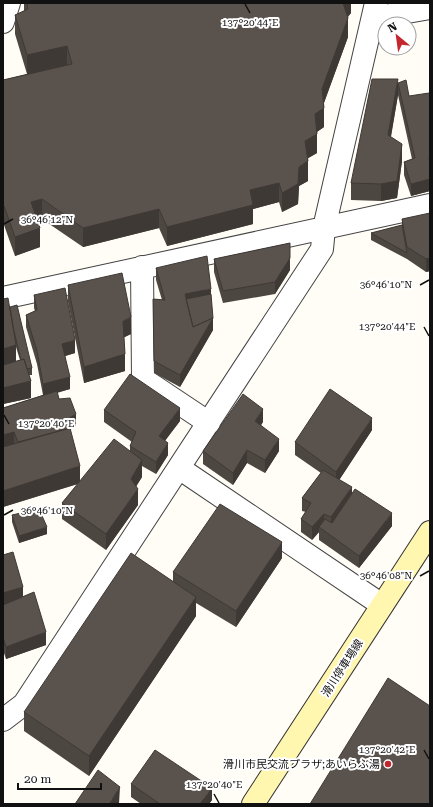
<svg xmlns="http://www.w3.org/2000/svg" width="433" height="807" font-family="'Roboto Serif','Noto Sans JP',serif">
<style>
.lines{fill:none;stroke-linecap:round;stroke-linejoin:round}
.street-casing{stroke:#444;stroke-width:24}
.secondary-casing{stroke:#333;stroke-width:24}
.street{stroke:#fff;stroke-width:22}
.secondary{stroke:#fff6b0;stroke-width:22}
.wall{fill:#4d4742;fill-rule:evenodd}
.shaded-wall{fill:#3f3936}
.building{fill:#5a524d;stroke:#3f3936}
.ticks{fill:none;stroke:#111;stroke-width:1.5}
.poi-dot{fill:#c4262e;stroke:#fff;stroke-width:1.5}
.labels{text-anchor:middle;stroke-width:4;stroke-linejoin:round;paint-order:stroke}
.street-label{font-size:11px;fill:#111;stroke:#fff}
.poi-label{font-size:11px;fill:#111;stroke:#fff;text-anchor:end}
.ticks-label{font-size:10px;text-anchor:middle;fill:#111;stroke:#fff;stroke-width:4;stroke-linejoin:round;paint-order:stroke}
</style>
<rect width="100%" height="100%" fill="#fffdf5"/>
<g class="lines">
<g class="street-casing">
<path id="street" d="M373,18L430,8
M3,22L9,3
M142,267L143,379L209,423
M3,298L430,205
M179,468L382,605
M3,720L24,704L322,249L324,228L376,3"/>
</g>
<g class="secondary-casing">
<path id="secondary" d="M253,804L430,532"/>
</g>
<use href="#street" class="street"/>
<use href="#secondary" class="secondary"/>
</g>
<path class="wall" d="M24,3H351V13L348,17V37L324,103V127L317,132V153L308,158V181L299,186L298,204L282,212L279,202L253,209V224L167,246L159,228L83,247L42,219L37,220L40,247L15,256L4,225L3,224V80L27,74L15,34V15L24,11Z
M398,83L409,96H430V191L411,196L404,175V162L412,159L398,95L391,137L402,161L397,198L381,201L351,200V183Z
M430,214V271L426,272L407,259L371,240V233L402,225V219Z
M290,243V270L275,294L223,303L214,272V259Z
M156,268L211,294L213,330L180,387L154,373L153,299L162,300L156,280Z
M68,285L131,334L124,337L125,371L84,383L68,302Z
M34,295L75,353L65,356L70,389L57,393L59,399L76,426L70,429L80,481L130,451V446L132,442L104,422V410L180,421L165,440L168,455L156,474L142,466V477L136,486L138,505L106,550L62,519V503L78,484L3,507V408L43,395L37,364L26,327V315L35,311L34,308Z
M3,299L10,307L32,368V375H29L31,398L3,404ZM16,347L20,360L16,361Z
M263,422L261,425L279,451L265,473L247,463L233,485L203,464V451Z
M372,430L339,480L352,493L392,526L359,568L319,540V532L312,540L301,532V519L306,512L302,511V498L321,473L295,455V442Z
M12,515L47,534L19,543L12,522Z
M3,555L46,645L6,659L3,650Z
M282,558L236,627L196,603V616L89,776L24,731V712L173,581V572Z
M131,784L212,800L209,804H141L131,797Z"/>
<path class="shaded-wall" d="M343,3H351V13L343,21Z
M348,18V37L322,108V89Z
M67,46V65L27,75V55Z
M398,79V95L388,152V135Z
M324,108V127L315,133V114Z
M317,134V153L305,160V141Z
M402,144V161L397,198L381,201V184Z
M308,161V181L299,186L298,204L282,212V193L299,167Z
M430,179V191L411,196V184Z
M279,183V202L253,209V224L167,246V227L250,190Z
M42,199V219L31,221V202Z
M159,209V228L83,247V228Z
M40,228V247L15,256V237Z
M290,258V270L275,294V282Z
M430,258V271L426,272V259Z
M211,289V301L187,306L185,294Z
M131,317V334L123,338V321Z
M213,318V330L180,387V375Z
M75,340V353L62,357V344Z
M16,345V361L3,365V349Z
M125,354V371L84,383V367Z
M70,377V389L43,396V384Z
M31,381V398L3,404V388Z
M180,408V421L159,449V436Z
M263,409V422L255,434V421Z
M76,414V426L70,430V417Z
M372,418V430L336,485V472Z
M14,432V445L3,448V435Z
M279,439V451L265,473V460Z
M168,443V455L156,474V462Z
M247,450V463L233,485V473Z
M142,460V477L131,495V479Z
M80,466V483L3,507V491Z
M352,487V500L331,530V517Z
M138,489V505L106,550V534Z
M392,513V526L359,568V556Z
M324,514V526L319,527V532L312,540V527Z
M47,527V534L19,543V536Z
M282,542V558L236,627V611Z
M23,587V599L3,605V593Z
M196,597V616L89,776V756Z
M46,632V645L6,659V647Z
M120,787L119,804H109Z
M212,788V800L209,804H200Z"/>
<path class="building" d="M27,3H343L348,18L322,89L324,108L315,114L317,134L305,141L308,161L299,167L298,184L282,193L279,183L250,190L253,205L167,227L159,209L83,228L42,199L31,202L40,228L15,237L4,206L3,205V80L72,64L67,46L27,55L15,15L28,9Z
M372,79H398L388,135L402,144L397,181L381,184L351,183Z
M406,80L409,96L429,93L430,96V157H429L430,163V179L411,184L404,162L415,158L398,83Z
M430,213V258L426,259L407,247L402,219Z
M402,225L407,253L371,233Z
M290,243V258L275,282L223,291L214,259Z
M207,256L211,289L185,294L193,327L213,318L180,375L154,361L153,299L165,300L156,268Z
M122,273L131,317L123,321L125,354L84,367L68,285Z
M65,288L75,340L62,344L70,377L43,384L37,351L26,315L37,310L34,295Z
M211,294L213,318L193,327L186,299Z
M8,298L16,345L3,349V299Z
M17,305L32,368L27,369L24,359L21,360L14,331L10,307Z
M24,359L31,381L3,388V365Z
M130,374L180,408L159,436L168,443L156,462L130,446L136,432L104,410Z
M330,389L372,418L336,472L295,442Z
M57,391L59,399L70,398L76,414L70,417V428L18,442L14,432L3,435V408Z
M243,394L263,409L255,421L279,439L265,460L247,450L233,473L203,451Z
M70,428L80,466L3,491V447Z
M114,439L142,460L131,479L138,489L106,534L62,503Z
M323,470L352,487L331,517L324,514L312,527L301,519L311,503L302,498Z
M355,489L392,513L359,556L319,527L325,519L332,523Z
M220,504L282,542L236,611L173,572Z
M39,509L47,527L19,536L12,515Z
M13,552L23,587L3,593V555Z
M131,553L196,597L89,756L24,712Z
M34,592L46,632L6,647L3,637V605Z
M388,678L430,706V804H310Z
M155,750L212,788L200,804H160L131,784Z
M98,770L120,787L109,804H75Z"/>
<path class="ticks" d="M245,4L250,13M4,224L13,219M420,285L429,280M424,327L429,336M4,415L9,424M4,515L13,510M420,576L429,571M424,750L429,759M214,794L219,803"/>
<circle class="poi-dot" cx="388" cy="764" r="4"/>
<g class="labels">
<g class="street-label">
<text transform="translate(342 668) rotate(-57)" y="4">滑川停車場線</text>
</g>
<g class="poi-label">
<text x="380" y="768">滑川市民交流プラザ;あいらぶ湯</text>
</g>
</g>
<g class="ticks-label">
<text x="250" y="26">137°20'44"E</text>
<text x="47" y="223">36°46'12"N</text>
<text x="386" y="288">36°46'10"N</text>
<text x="387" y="330">137°20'44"E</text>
<text x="46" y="427">137°20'40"E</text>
<text x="47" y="514">36°46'10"N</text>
<text x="386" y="579">36°46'08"N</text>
<text x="387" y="753">137°20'42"E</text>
<text x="214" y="788">137°20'40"E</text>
</g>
<rect width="433" height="807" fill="none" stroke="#111111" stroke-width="8"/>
<g transform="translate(397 36) rotate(331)"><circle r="19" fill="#ffffff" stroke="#a0a0a0"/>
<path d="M0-3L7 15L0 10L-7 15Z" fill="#c4262e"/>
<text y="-6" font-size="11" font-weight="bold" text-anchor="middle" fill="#111111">N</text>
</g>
<path d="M18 783v6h83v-6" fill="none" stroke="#111111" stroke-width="2"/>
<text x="24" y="783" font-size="12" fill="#111111" stroke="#ffffff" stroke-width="3" paint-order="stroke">20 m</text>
</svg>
